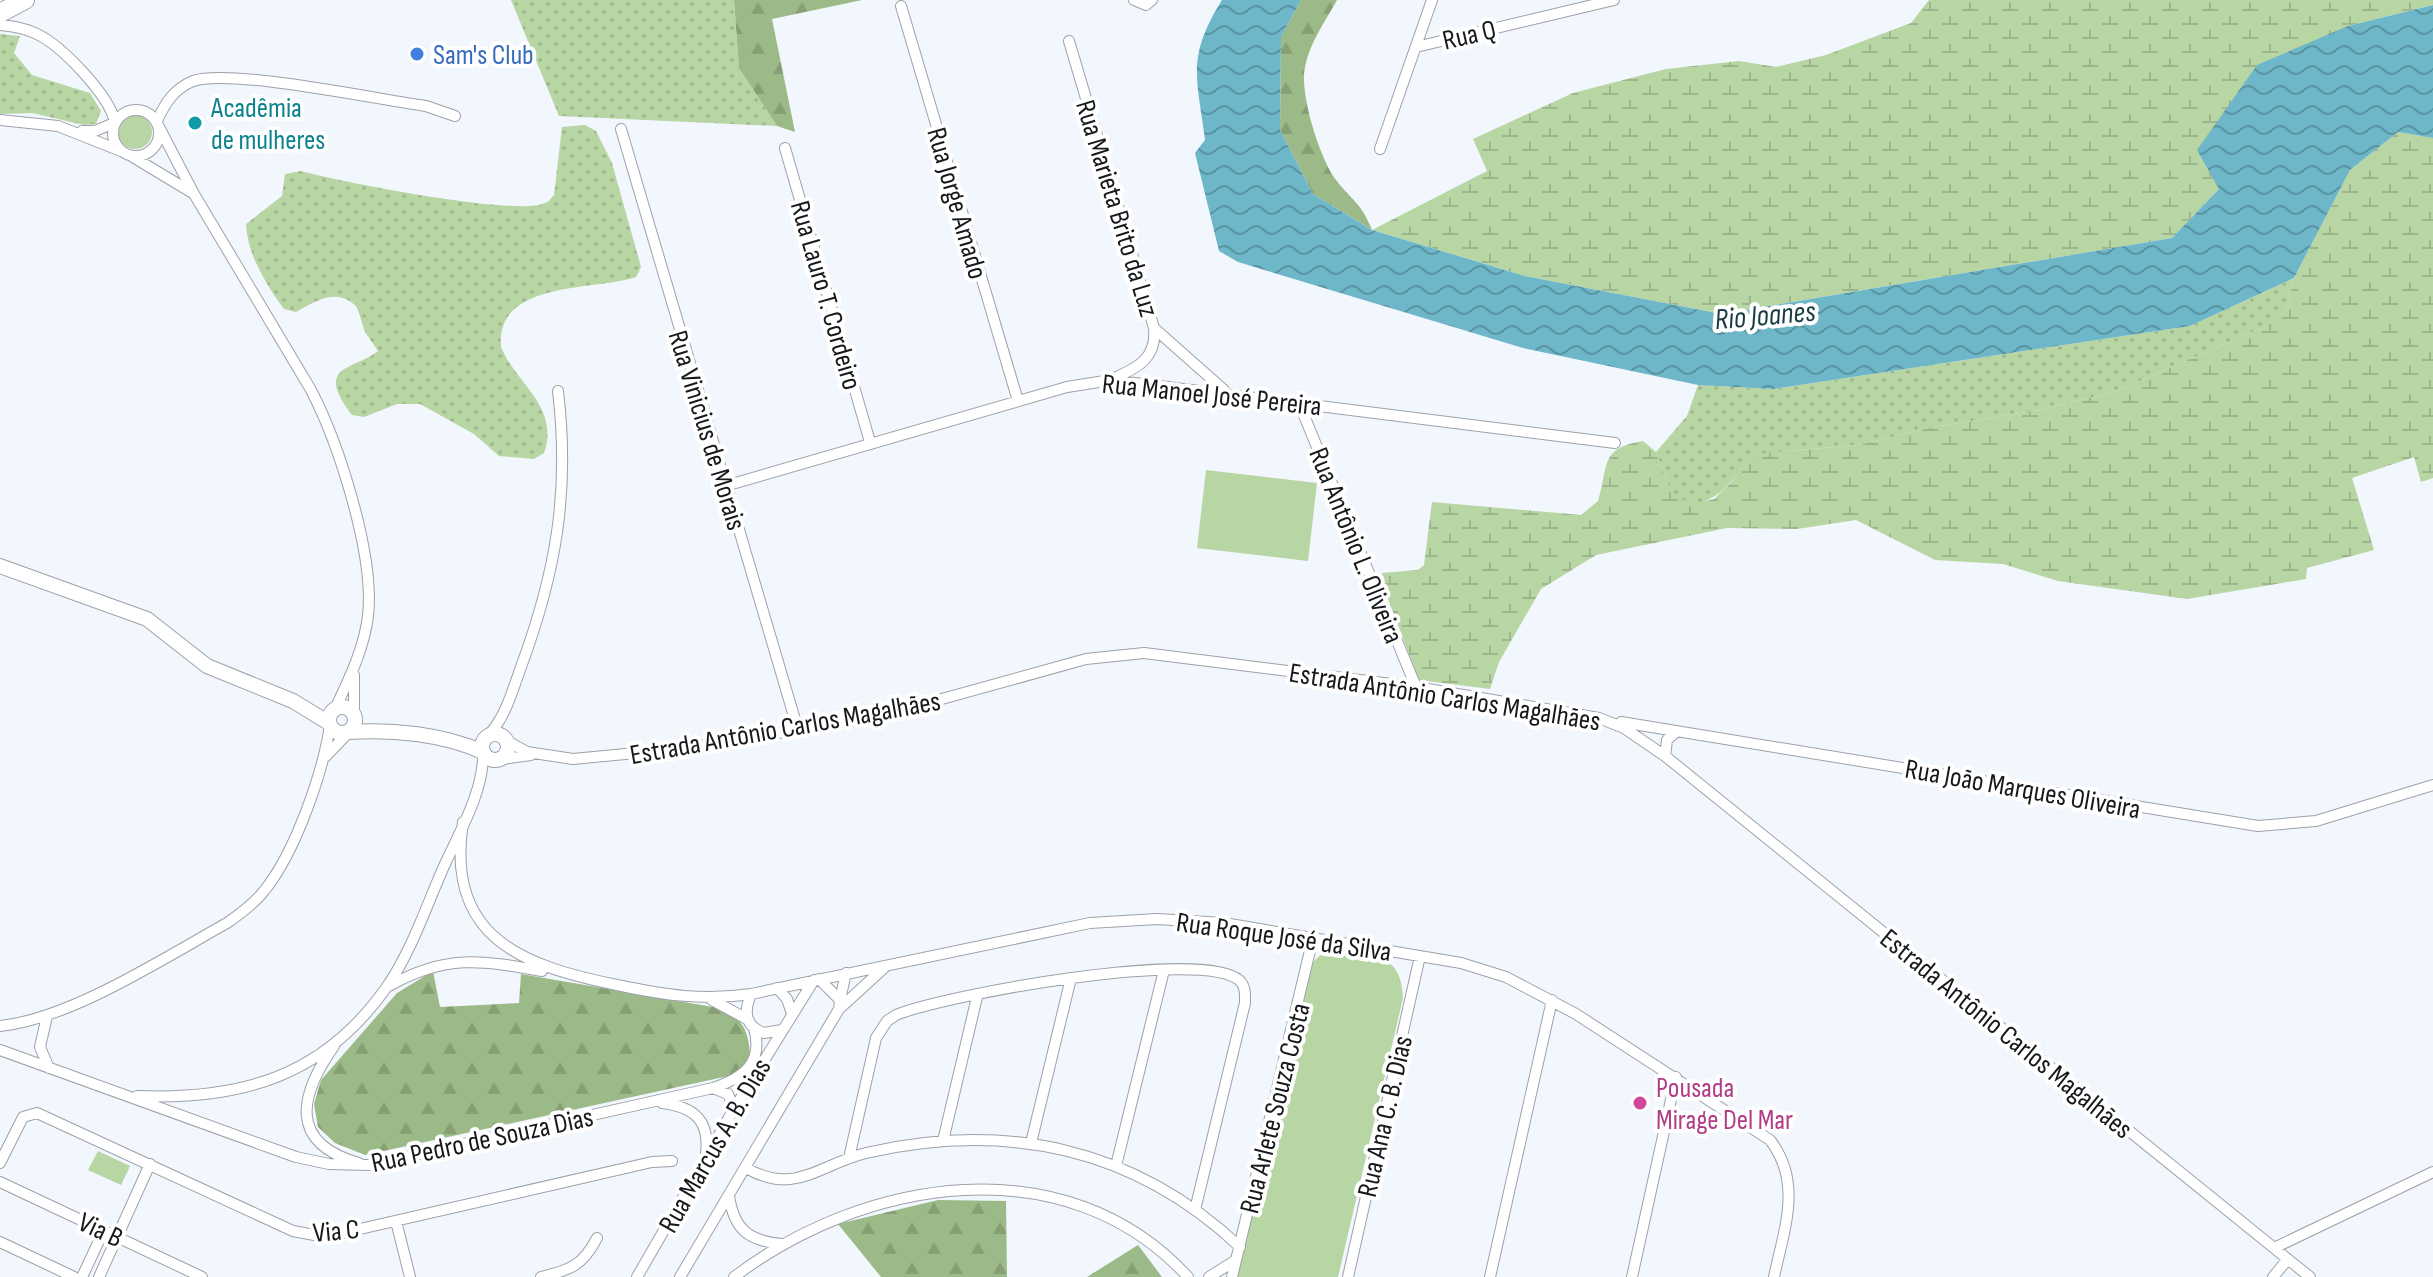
<svg xmlns="http://www.w3.org/2000/svg" width="2433" height="1277" font-family="'Sofia Sans Condensed',sans-serif">
<style>
.grass{fill:url(#grass-dots)}
.forest{fill:url(#forest-firs)}
.wetland{fill:url(#wetland-marsh)}
.green{fill:#b8d5a4}
.water{fill:url(#water-waves)}
.lines{fill:none;stroke-linecap:round;stroke-linejoin:round}
.street-casing{stroke:#9da1aa;stroke-width:12}
.secondary-casing{stroke:#9da1aa;stroke-width:16}
.highway-casing{stroke:#9da1aa;stroke-width:20}
.street{stroke:#fff;stroke-width:10}
.secondary{stroke:#fff;stroke-width:14}
.highway{stroke:#fff;stroke-width:18}
.shop-dot{fill:#3f7fe0;stroke:#fff;stroke-width:3}
.culture-dot{fill:#0f9aa8;stroke:#fff;stroke-width:3}
.hotel-dot{fill:#d1479c;stroke:#fff;stroke-width:3}
.labels{text-anchor:middle;stroke-width:8;stroke-linejoin:round;paint-order:stroke}
.street-label{font-size:28px;fill:#17181b;stroke:#fff}
.shop-label{font-size:28px;fill:#366cbe;stroke:#fff;text-anchor:start}
.culture-label{font-size:28px;fill:#0d838f;stroke:#fff;text-anchor:start}
.hotel-label{font-size:28px;fill:#b23c85;stroke:#fff;text-anchor:start}
.water-label{font-size:30px;font-style:italic;fill:#173b43;stroke:#fff}
</style>
<defs>
<pattern id="grass-dots" width="8" height="8" patternUnits="userSpaceOnUse" patternTransform="scale(2)"><rect width="8" height="8" fill="#b8d5a4"/><path d="M2 2h.1M6 6h.1" fill="none" stroke="#9db68d" stroke-width="1.8" stroke-linecap="round"/></pattern>
<pattern id="forest-firs" width="22" height="20" patternUnits="userSpaceOnUse" patternTransform="scale(2)"><rect width="22" height="20" fill="#9cba88"/><path d="M5 1l3.5 6h-7zM16 11l3.5 6h-7z" fill="#869f75"/></pattern>
<pattern id="wetland-marsh" width="20" height="14" patternUnits="userSpaceOnUse" patternTransform="scale(2)"><rect width="20" height="14" fill="#b8d5a4"/><path d="M1 5h8M5 5V1M11 12h8M15 12V8" fill="none" stroke="#9db68d"/></pattern>
<pattern id="water-waves" width="16" height="10" patternUnits="userSpaceOnUse" patternTransform="scale(2)"><rect width="16" height="10" fill="#6eb7c9"/><path d="M0 5q4-4 8 0t8 0" fill="none" stroke="#5994a2"/></pattern>
</defs>
<rect width="100%" height="100%" fill="#f2f6fd"/>
<path class="grass" d="M511,0H734L739,68L777,126L559,116Z
M0,34L20,36L14,53L32,75L90,93L101,111L96,124L84,125L32,113L0,114Z
M585,125L596,131L612,163L641,267L636,277C595,291 495,280 501,347C516,384 560,407 544,453L534,459L499,456L474,434L420,404H397L364,417L352,415C314,365 352,371 378,351L365,332L357,307C337,287 317,300 296,312L284,309C267,286 247,254 246,224L282,196L285,174L301,171C337,181 517,217 545,203C549,202 551,198 554,195L562,127Z
M2294,278L2285,312L2266,326L2114,392L2038,410L1928,428L1859,445L1786,451L1744,464C1730,486 1719,498 1693,505L1672,495L1656,452L1687,416L1698,385L1773,389L2190,326Z"/>
<path class="forest" d="M734,0H862L772,19L795,132L777,126L739,68Z
M1301,0H1337C1325,22 1310,42 1305,67C1299,93 1320,159 1336,180C1352,201 1361,202 1372,230L1313,194L1280,130L1281,37Z
M433,971L440,1007L519,1003L521,974L719,1008C745,1017 750,1036 750,1060L733,1075L365,1155L335,1143L318,1127L314,1104L321,1080L397,993Z
M938,1200L1006,1201L1007,1277H881L838,1224Z
M1138,1245L1162,1277H1087Z"/>
<path class="wetland" d="M1929,0H2433V5L2348,26L2219,189L2172,238L1722,314L1525,276L1372,230L1487,171L1473,139L1573,93L1666,69L1739,61L1776,67L1826,55L1911,23Z
M2398,132L2433,138V478L2421,482L2414,457L2352,478L2374,550L2307,568L2306,579L2187,599L2058,581L2003,564L1935,560L1856,520L1797,529L1727,528L1596,555L1541,589L1499,662L1490,689L1419,680L1380,578L1382,573L1418,570L1424,565L1432,502L1581,515L1598,501C1609,466 1599,448 1643,441L1656,452L1672,495L1693,504L1714,499L1731,483L1744,464L1764,453L1859,445L1928,428L2038,410L2114,392L2266,326L2285,312L2294,278L2350,170Z"/>
<path class="green" d="M118 132a17 17 0 1 1 34 0a17 17 0 1 1-34 0Z
M1206,470L1317,483L1308,561L1197,548Z
M1328,948C1365,953 1402,949 1403,998L1338,1277H1236L1313,962Z
M98,1151L130,1166L121,1185L88,1170Z"/>
<path class="water" d="M1222,0H1301L1281,37L1280,130L1313,194L1372,230L1525,276L1722,314L2172,238L2219,189L2197,150L2257,65L2348,26L2433,5V138L2398,132L2350,170L2294,278L2190,326L1773,389L1698,385L1523,348L1238,262L1219,251L1195,153L1205,140C1197,77 1186,58 1222,0Z"/>
<g class="lines">
<g class="street-casing">
<path id="street" d="M1134,0L1146,5L1152,0
M901,6L1018,401
M0,25C13,26 25,28 37,34C62,46 109,95 115,122
M1069,41L1154,328L1224,390
M1416,47L1614,0
M113 133a23 23 0 1 1 46 0a23 23 0 1 1-46 0Z
M0,120L58,126L121,151
M157,121C165,103 174,89 193,81C230,68 380,100 426,106L455,116
M158,125L194,194L311,390C339,444 375,556 368,616C364,649 349,679 335,709
M621,129L798,730
M82,131H95L114,123
M785,148L870,442
M1380,149L1432,0
M133,157L191,192
M1112,379C1138,368 1157,358 1154,328
M1298,401L1416,687
M725,486L1067,387L1111,380L1615,443
M354,675V713
M1621,722L2258,826L2316,821L2433,785
M486,738C505,719 512,692 521,667C556,572 570,492 558,391
M507,741L527,752L573,759L688,748L884,715L1086,659L1144,653L1416,687L1599,718L1624,728L1665,756L2310,1277
M326,756L348,733
M1665,756L1667,740L1677,731
M502,759L531,755
M463,822C445,938 523,966 617,985C664,995 704,1001 751,994L1090,923L1157,919L1224,923L1461,963L1506,977L1576,1014L1770,1140C1803,1183 1784,1229 1774,1277
M819,979L840,1000L839,1009
M389,986C446,954 480,960 542,971
M777,988L787,999L792,1014
M751,994C744,1011 744,1026 764,1033L782,1030
M712,1000L747,1019
M840,1000L846,973
M47,1016L40,1047L49,1068
M0,1026C70,1019 164,958 227,923C240,914 254,904 264,891C295,853 323,773 330,725
M334,1046C300,1094 287,1143 359,1163
M0,1050L296,1157L329,1164L369,1165L713,1088C743,1078 764,1063 754,1028
M713,1088L728,1094L734,1109
M137,1096C241,1100 323,1077 386,988C410,954 425,910 441,873C457,836 484,793 483,753
M662,1103C695,1107 710,1121 706,1154
M943,1141L977,997
M1031,1143L1071,978
M849,1158L876,1038L887,1021L896,1015C944,995 1202,948 1239,980C1246,986 1245,995 1245,1003L1195,1210
M0,1163L23,1117L37,1113L293,1231L325,1237L652,1162L672,1161
M1116,1166L1164,970
M746,1168C795,1196 818,1165 866,1153C1005,1121 1134,1147 1240,1247
M0,1182L202,1277
M729,1196C734,1229 748,1241 782,1244
M396,1221L410,1277
M0,1242L74,1277
M2274,1248L2433,1172
M82,1277L104,1230
M99,1277L150,1164
M541,1277C571,1270 583,1265 597,1238
M637,1277L734,1109L814,980
M680,1277L839,1009L885,967
M734,1277C864,1178 1066,1144 1188,1277
M1209,1277L1236,1260
M1232,1277L1313,938
M1348,1277L1420,956
M1490,1277L1552,1000
M1632,1277L1676,1077
M2273,1277L2288,1259"/>
</g>
<g class="secondary-casing">
<path id="secondary" d="M0,566L147,619L207,666L293,701L329,723
M329 720a13 13 0 1 1 26 0a13 13 0 1 1-26 0Z
M348,732C392,729 443,734 483,752
M482 747a13 13 0 1 1 26 0a13 13 0 1 1-26 0Z"/>
</g>
<g class="highway-casing">
<path id="highway" d="M0,13L25,0"/>
</g>
<use href="#street" class="street"/>
<use href="#secondary" class="secondary"/>
<use href="#highway" class="highway"/>
</g>
<circle class="shop-dot" cx="417" cy="54" r="8"/>
<circle class="culture-dot" cx="195" cy="123" r="8"/>
<circle class="hotel-dot" cx="1640" cy="1103" r="8"/>
<g class="labels">
<g class="street-label">
<text transform="translate(1469 34) rotate(-13)" y="10">Rua Q</text>
<text transform="translate(958 203) rotate(74)" y="10">Rua Jorge Amado</text>
<text transform="translate(1118 208) rotate(73)" y="10">Rua Marieta Brito da Luz</text>
<text transform="translate(827 295) rotate(74)" y="10">Rua Lauro T. Cordeiro</text>
<text transform="translate(1212 394) rotate(6)" y="10">Rua Manoel José Pereira</text>
<text transform="translate(708 430) rotate(73)" y="10">Rua Vinicius de Morais</text>
<text transform="translate(1357 545) rotate(68)" y="10">Rua Antônio L. Oliveira</text>
<text transform="translate(1445 696) rotate(9)" y="10">Estrada Antônio Carlos Magalhães</text>
<text transform="translate(785 727) rotate(-10)" y="10">Estrada Antônio Carlos Magalhães</text>
<text transform="translate(2023 788) rotate(10)" y="10">Rua João Marques Oliveira</text>
<text transform="translate(1284 936) rotate(8)" y="10">Rua Roque José da Silva</text>
<text transform="translate(2007 1033) rotate(39)" y="10">Estrada Antônio Carlos Magalhães</text>
<text transform="translate(1274 1108) rotate(-76)" y="10">Rua Arlete Souza Costa</text>
<text transform="translate(1384 1116) rotate(-77)" y="10">Rua Ana C. B. Dias</text>
<text transform="translate(482 1139) rotate(-12)" y="10">Rua Pedro de Souza Dias</text>
<text transform="translate(714 1145) rotate(-60)" y="10">Rua Marcus A. B. Dias</text>
<text transform="translate(101 1229) rotate(25)" y="10">Via B</text>
<text transform="translate(336 1230) rotate(-5)" y="10">Via C</text>
</g>
<g class="shop-label">
<text x="433" y="64">Sam's Club</text>
</g>
<g class="culture-label">
<text x="211" y="117">Acadêmia<tspan x="211" dy="32">de mulheres</tspan></text>
</g>
<g class="hotel-label">
<text x="1656" y="1097">Pousada<tspan x="1656" dy="32">Mirage Del Mar</tspan></text>
</g>
<g class="water-label">
<text transform="translate(1765 315) rotate(-5)" y="10">Rio Joanes</text>
</g>
</g>
</svg>
